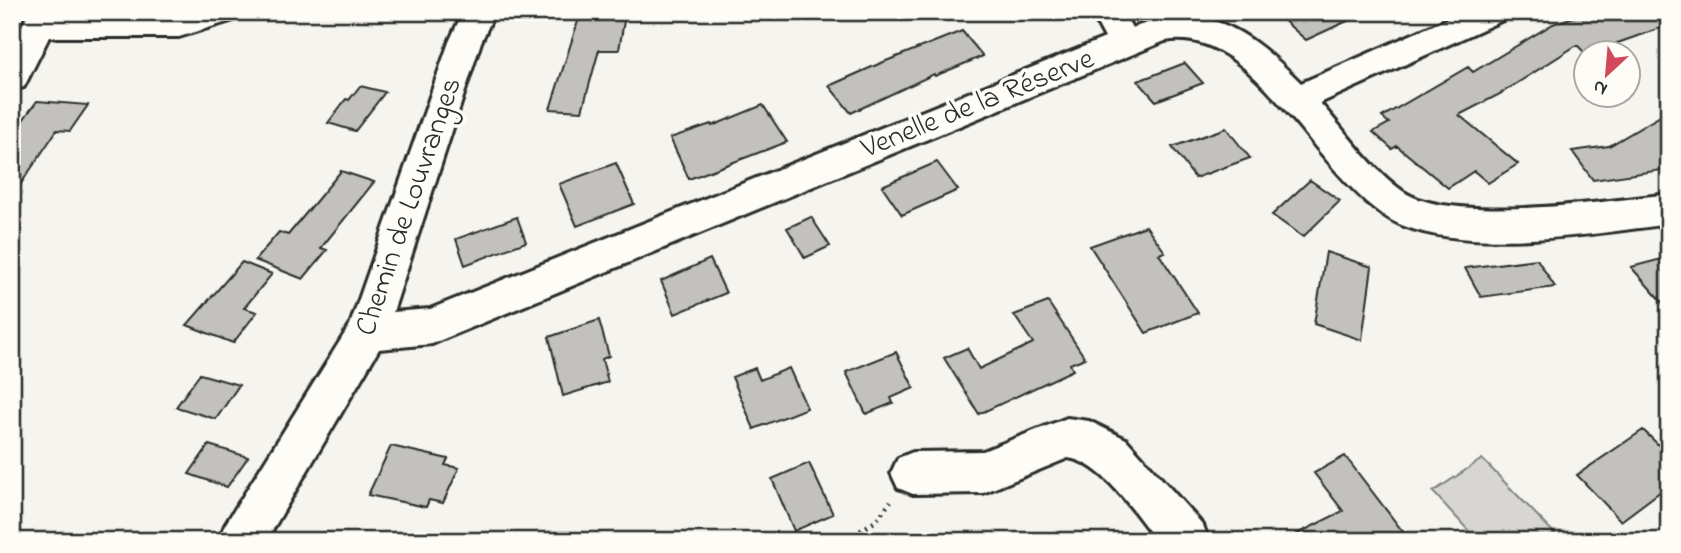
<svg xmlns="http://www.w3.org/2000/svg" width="1681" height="553" font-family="'Indie Flower',sans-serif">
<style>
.green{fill:#d7d6d2;stroke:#81807e;stroke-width:2}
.building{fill:#c2c1be;stroke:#2b2b2b;stroke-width:2}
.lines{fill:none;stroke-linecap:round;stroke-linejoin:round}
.minor-casing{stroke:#2b2b2b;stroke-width:6}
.path{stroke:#2b2b2b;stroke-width:4.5;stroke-dasharray:2 5;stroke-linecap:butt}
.minor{fill:#fdfcf7;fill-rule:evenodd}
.labels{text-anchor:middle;stroke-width:7;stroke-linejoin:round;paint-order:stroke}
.street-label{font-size:30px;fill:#2b2b2b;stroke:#fdfcf7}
</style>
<rect width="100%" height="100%" fill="#f5f4ef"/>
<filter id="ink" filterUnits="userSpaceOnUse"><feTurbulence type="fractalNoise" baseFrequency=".0143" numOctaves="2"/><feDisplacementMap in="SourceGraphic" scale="14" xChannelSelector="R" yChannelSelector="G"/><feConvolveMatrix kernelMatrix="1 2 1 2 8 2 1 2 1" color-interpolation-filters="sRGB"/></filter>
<g filter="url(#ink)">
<path class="green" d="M1482,459L1562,541H1478L1433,492Z"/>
<path class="building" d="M1274,12H1367L1306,40Z
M1588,12H1669V25L1586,54L1577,45L1500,94L1459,115L1518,164L1488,183L1474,171L1448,188L1397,146L1392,149L1373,132L1389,123L1382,117L1468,67L1473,72L1553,24Z
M580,15H625L619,50H599L582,111L550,109Z
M962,31L983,56L935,76L934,74L851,113L829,86L881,63Z
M1185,63L1203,83L1156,101L1138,81Z
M360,86L385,92L355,131L328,123L346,99L349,100Z
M37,101L88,105L70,131L57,130L12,197V135Z
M763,105L787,142L689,179L670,138L711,124L712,126Z
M1669,111V169L1593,180L1572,151L1609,146Z
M1226,128L1250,158L1195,178L1172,147Z
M937,162L958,190L902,215L882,186Z
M616,163L634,204L577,226L559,184Z
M341,171L374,182L321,248L327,250L303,279L255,260L279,232L288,235Z
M1310,180L1340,201L1303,237L1272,215Z
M517,217L526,242L465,265L456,239Z
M811,217L830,246L805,258L787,228Z
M1146,226L1165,252L1159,254L1198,313L1146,333L1090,246Z
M1326,252L1372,267L1362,340L1314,324Z
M1669,257V310L1631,267Z
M710,259L726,293L675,314L661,281Z
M1537,259L1555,287L1481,297L1465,268Z
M242,262L272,274L244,308L257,312L233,343L187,325Z
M1048,302L1085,358L1070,364L1073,370L979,414L944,358L967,348L979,369L1033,343L1014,315Z
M599,320L609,356L602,359L608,382L563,396L549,337Z
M896,352L914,388L891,398L893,403L866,414L846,372Z
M755,368L760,380L789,368L807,408L754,429L732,377Z
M200,374L239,385L216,419L176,407Z
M1643,430L1669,455V485L1621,521L1577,475Z
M209,445L248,457L227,487L189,474Z
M391,446L448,459L445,465L459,468L443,503L429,500L426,507L368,495Z
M1345,456L1403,532L1385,541H1283L1343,511L1314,473Z
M809,463L833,514L794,531L772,479Z"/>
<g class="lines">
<g class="minor-casing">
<path id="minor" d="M29,12L156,15L239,12L234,20L179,37H49L24,87L12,90V45Z
M463,12H495L481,42L393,312L430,309L1105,38L1091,12H1123L1132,28C1209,0 1247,30 1301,83L1463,12H1508L1503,20L1320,103C1347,133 1371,169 1404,192C1452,224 1610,201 1669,194V224C1596,234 1473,253 1404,226C1322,194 1260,23 1165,41L446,338L432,344L379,349L266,541H219L225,525L350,325L449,42Z
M1067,418L1089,421L1126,439L1203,525L1209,541H1157C1134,513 1104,463 1068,458L983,493L913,494L898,488L891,473L898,458L913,452L983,451Z"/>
</g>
<path class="path" d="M842,541L876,521L891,501"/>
<use href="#minor" class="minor"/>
</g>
</g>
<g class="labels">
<g class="street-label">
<text transform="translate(977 102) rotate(-22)" y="10">Venelle de la Réserve</text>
<text transform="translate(407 206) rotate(-71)" y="10">Chemin de Louvranges</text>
</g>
</g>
<rect width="1681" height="553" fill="none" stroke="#fdfcf7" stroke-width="42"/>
<rect x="21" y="21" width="1639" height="511" fill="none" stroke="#2b2b2b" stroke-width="2.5" filter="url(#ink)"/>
<g transform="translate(1607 74) rotate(206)"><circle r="33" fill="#fdfcf7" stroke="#a9a8a5" stroke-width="2"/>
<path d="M0-5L12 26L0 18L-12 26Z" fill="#d1495b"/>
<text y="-10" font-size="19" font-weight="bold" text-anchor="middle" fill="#2b2b2b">N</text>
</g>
</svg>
